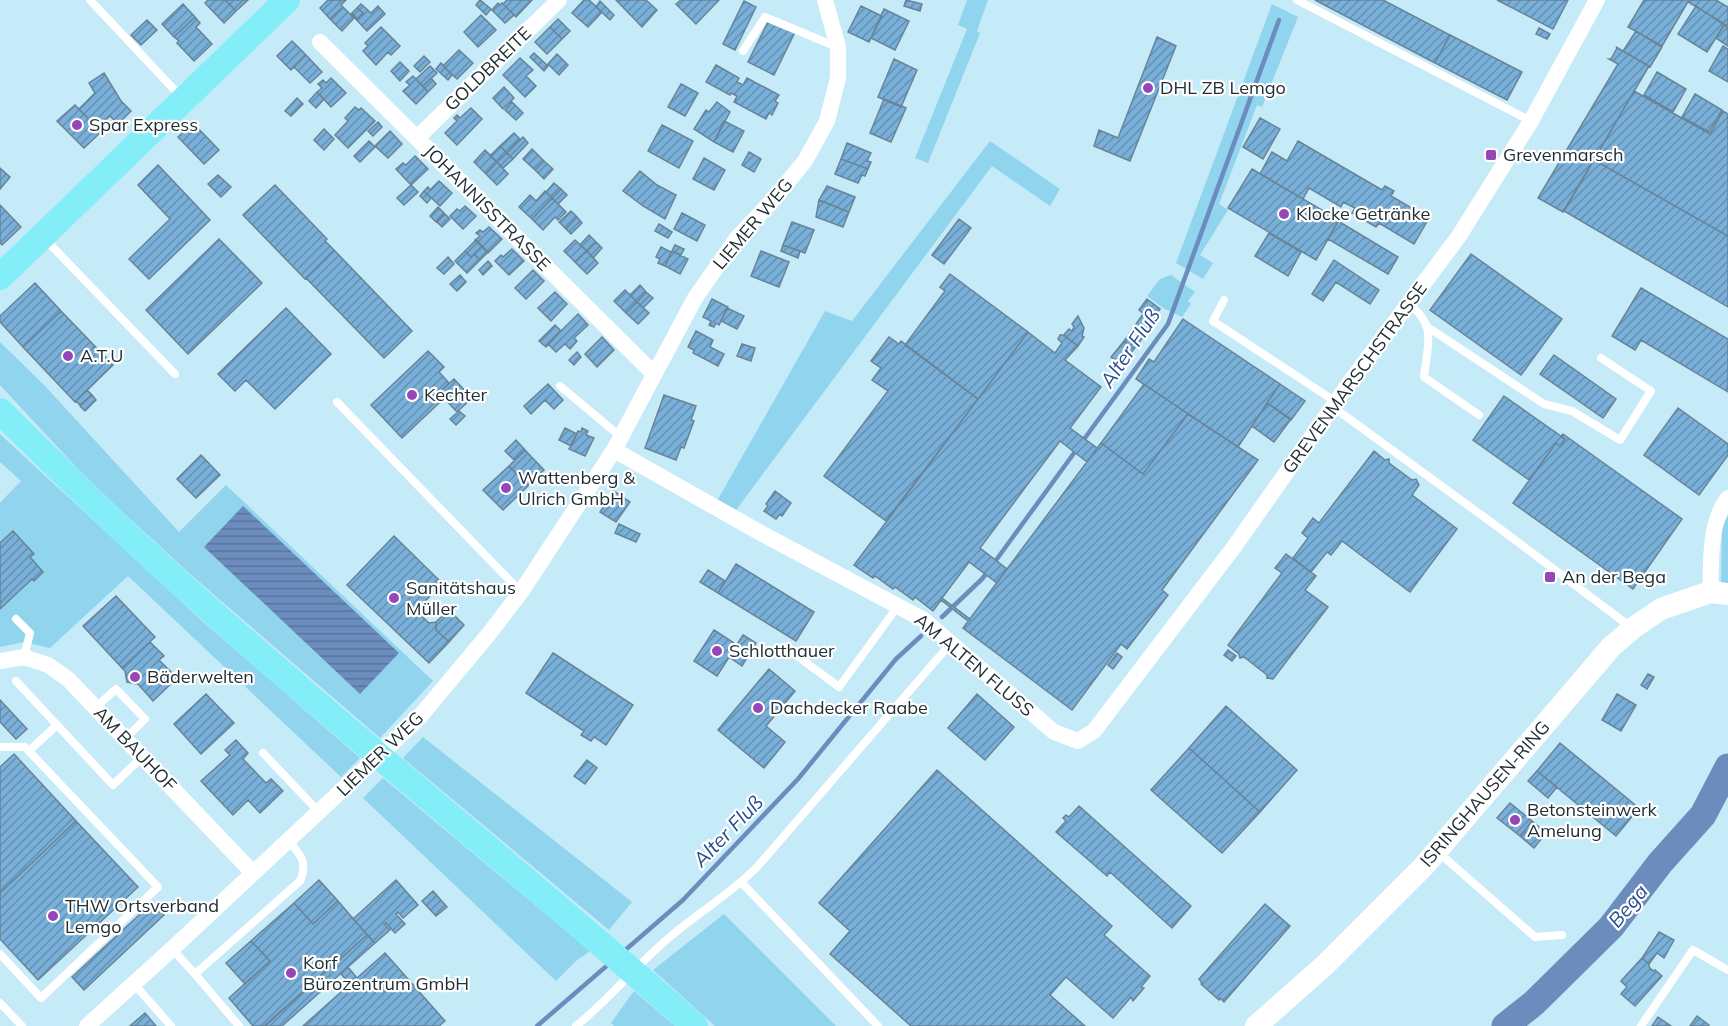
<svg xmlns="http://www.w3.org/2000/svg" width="1728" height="1026" font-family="Mulish,sans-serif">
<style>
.green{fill:#90d4ee}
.water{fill:url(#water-rules)}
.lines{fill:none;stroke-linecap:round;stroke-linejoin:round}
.stream{stroke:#6d8cbe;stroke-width:4.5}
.river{stroke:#6d8cbe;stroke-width:27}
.building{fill:url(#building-hatch);stroke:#698397;stroke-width:1.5}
.lane{stroke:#fff;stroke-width:8}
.street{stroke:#fff;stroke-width:16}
.secondary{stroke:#fff;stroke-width:22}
.primary{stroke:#83eef7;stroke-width:26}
.poi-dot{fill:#9646b6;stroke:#fff;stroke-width:2}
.labels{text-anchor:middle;stroke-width:4.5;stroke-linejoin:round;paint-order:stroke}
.street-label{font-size:18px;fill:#212f35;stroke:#fff}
.poi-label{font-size:18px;fill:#212f35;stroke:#fff;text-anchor:start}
.water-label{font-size:20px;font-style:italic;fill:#274d8c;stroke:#fff}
</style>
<defs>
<pattern id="water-rules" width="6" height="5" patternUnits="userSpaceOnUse" patternTransform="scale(1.5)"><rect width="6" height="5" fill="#6d8cbe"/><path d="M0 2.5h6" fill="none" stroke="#59739b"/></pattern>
<pattern id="building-hatch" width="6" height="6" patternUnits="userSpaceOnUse" patternTransform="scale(1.5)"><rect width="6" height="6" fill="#79b0d9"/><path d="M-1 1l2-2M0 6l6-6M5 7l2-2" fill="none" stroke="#6390b1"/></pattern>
</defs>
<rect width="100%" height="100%" fill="#c5eaf8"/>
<path class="green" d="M967,0H988L977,31L980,33L928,163L915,158L967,29L958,25Z
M1272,4L1298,17L1262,107L1257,105L1219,204L1228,210L1200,255L1213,263L1203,279L1176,263Z
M990,141L1060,189L1050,206L992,166L736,510L717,501L825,311L852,321Z
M1171,275L1195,292L1188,301L1191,304L1182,317L1163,308L1147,296L1160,279Z
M0,342L45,386L179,532L226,485L433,681L380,738L189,573L115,505L77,468L0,385Z
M0,434L201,620L360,758L341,777L128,576L50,648L24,642L0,647V503L21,481L0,462Z
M1728,515V585L1721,584L1722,528Z
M423,737L632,902L609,930L403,758Z
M383,778L590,951L576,961L556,981L363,798Z
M724,914L836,1026H715L653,970Z
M634,991L675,1026H614L611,1023Z"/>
<path class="water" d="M243,506L399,653L360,694L204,547Z"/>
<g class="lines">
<path class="stream" d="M1082,442L1168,324L1279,20
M994,563L1077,449
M942,617L982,579L989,570
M623,952L683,900L798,779L896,659L921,636
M537,1026L610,963"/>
<path class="river" d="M1505,1026L1534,1003L1611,927L1660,863L1703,815L1728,767"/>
</g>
<path class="building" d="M208,0H225L236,11L224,23L205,3Z
M225,0H248L236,11Z
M328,0H346L341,5L343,7L330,19L320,8Z
M480,0L491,9L486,15L476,5Z
M507,0H532L516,17L503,4Z
M584,0H589L602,12L588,27L572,13Z
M616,0H646L657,10L642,27Z
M681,0H719L696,24L676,4Z
M906,0L922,4L920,11L904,6Z
M1315,0H1383L1450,35L1435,63Z
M1497,0H1568L1553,29Z
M1644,0H1689L1662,46L1628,27Z
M1689,0H1716L1728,7V26L1688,2Z
M600,1L614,15L610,20L596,7Z
M744,1L756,7L735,50L723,44Z
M498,3L500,5L502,3L514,15L505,23L492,10Z
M183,4L195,17L174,37L162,24Z
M361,4L371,13L378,6L385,14L367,31L351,14L352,13L357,19L363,13L357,8Z
M861,6L882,16L869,42L848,32Z
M1696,6L1724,25L1707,52L1678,34Z
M343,7L354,18L342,31L330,19Z
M357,8L363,13L357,19L352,13Z
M884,9L909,21L895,50L871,38Z
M481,15L496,30L478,47L464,32Z
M195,17L200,23L196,27L212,44L194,61L177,43L179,41L174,37Z
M558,19L570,31L562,39L550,27Z
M147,20L157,30L141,45L131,35Z
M769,20L795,32L774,75L748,62Z
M1724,25L1728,28V46L1716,38Z
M381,27L400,46L391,55L388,52L376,65L363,51L368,46L365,43Z
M550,27L562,39L547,54L535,42Z
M1539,28L1550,34L1547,39L1536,34Z
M1636,31L1662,47L1650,67L1623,51Z
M1450,35L1522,72L1507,100L1435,63Z
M1157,37L1176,46L1130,161L1094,146L1099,130L1118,138Z
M292,41L306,55L291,70L277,56Z
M1723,46L1728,49V82L1709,71Z
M1616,47L1649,66L1563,212L1538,198L1618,64L1609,59H1611L1617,48Z
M459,50L473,63L457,79L443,66Z
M534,53L548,66L544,71L530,57Z
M557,54L568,65L559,75L548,64Z
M306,55L322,72L310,83L294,67Z
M424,56L430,62L420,72L414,66Z
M520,58L533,70L526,76L536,86L525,97L503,75Z
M894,59L917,70L901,107L878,97Z
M400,62L409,71L400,81L391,71Z
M441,63L452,75L448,80L436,69Z
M716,65L739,78L737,82L743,85L747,78L779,95L775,101L778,103L772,115L769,113L766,119L734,102L737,96L731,93L730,95L706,82Z
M430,66L437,73L423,86L416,79Z
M1657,72L1686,89L1673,112L1644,95Z
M104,73L121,101L131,111L118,124L110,116L97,128L79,109L95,93L89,83Z
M413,76L428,92L416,104L403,91L410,85L406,82Z
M331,78L346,93L331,107L317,92L322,88L318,84L323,80L326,83Z
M431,78L436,84L428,92L423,86Z
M681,84L698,93L685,116L668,107Z
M504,87L514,98L503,109L493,98Z
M1634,91L1710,134L1723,111L1728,114V236L1594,160Z
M317,92L324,99L316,108L309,101Z
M1695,94L1722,110L1709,132L1682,117Z
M297,98L303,104L291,116L285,111Z
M884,99L906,108L891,142L870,133Z
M512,102L523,113L516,120L505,110Z
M717,102L730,112L714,142L694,129L706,110L709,112Z
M75,105L101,132L84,148L57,121Z
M355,107L359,110L361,108L375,121L348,148L335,135L348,121L345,118Z
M471,108L482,119L457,145L445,133L457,121L454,118L457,115L460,118Z
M1260,118L1280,129L1263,159L1243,147Z
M724,121L744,131L733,152L714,142Z
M378,122L382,127L373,136L368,131Z
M193,123L219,150L204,164L178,137Z
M662,125L693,141L679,168L648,151Z
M324,129L334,139L324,150L314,140Z
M390,131L402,144L388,158L375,146Z
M514,133L520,139L507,153L500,146Z
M523,137L528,143L513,159L507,153Z
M369,141L375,147L360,162L354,156Z
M1298,141L1382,190L1385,186L1394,191L1391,196L1429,218L1414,244L1379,223L1376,227L1352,213L1355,208L1343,202L1341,207L1309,188L1303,199L1260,174L1272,152L1287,161Z
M847,143L871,153L867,161L871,162L868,169L841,159Z
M500,146L507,153L497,162L490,156Z
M532,149L544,161L535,170L523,159Z
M485,150L497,162L486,174L474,162Z
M749,152L761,159L754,172L742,165Z
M507,153L513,159L503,168L497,162Z
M415,156L428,169L411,185L396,169L403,163L406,165Z
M704,158L725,170L714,190L693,179Z
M841,159L868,169L865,176L862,175L858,183L835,174Z
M1594,160L1728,236V307L1564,211Z
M544,161L553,169L544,179L535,170Z
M497,162L508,174L497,185L486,174Z
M158,165L210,220L149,279L129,259L170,219L138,185Z
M0,168L10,177L0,189Z
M1252,169L1339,220L1316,260L1228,208Z
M640,171L657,185L676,195L665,219L643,206L623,191Z
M218,175L231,187L221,197L208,184Z
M439,181L452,193L440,206L424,191L428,187L430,190Z
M554,183L561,189L552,198L546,192Z
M275,185L327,239L325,241L334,250L305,279L243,215Z
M411,185L418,192L404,205L397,198Z
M827,186L855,197L849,212L819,200Z
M561,189L567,195L558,204L552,198Z
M424,191L431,198L427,203L420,196Z
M545,191L552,198L532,219L519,207L530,195L536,201Z
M552,198L566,212L558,220L555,217L543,230L532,219Z
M819,200L849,212L843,227L816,217Z
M0,205L21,227L2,245L0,243Z
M465,206L476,216L463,229L450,216L457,209L460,211Z
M438,207L444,213L436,222L430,216Z
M571,211L577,217L566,229L559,222Z
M682,213L705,225L697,241L674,229Z
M445,214L450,219L442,227L437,222Z
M577,217L582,223L571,234L566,229Z
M959,219L971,228L944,264L932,255Z
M1338,221L1398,257L1388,274L1328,239Z
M792,222L814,230L805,253L783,245Z
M659,224L672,232L668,238L655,231Z
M489,227L502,239L488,253L475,240L480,236L476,233L480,230L483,232Z
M1269,233L1301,252L1288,276L1255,256Z
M589,235L596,242L587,251L580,245Z
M219,239L262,283L188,354L146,310Z
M476,240L482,246L471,257L465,251Z
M575,240L587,251L575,262L564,251Z
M596,242L602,248L593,258L587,251Z
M675,245L684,249L681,255L672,251Z
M783,245L800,251L798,258L781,251Z
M482,246L488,252L480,260L474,254Z
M661,247L671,252L665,266L658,263L660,259L656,257Z
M512,249L524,261L509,275L495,261L501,255L503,257Z
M334,250L412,331L384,358L306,278Z
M465,251L471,257L474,254L480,260L467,273L455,261Z
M587,251L598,263L587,274L575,262Z
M672,251L688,259L680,274L665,266Z
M761,251L789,262L779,287L751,276Z
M1471,254L1562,319L1521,375L1430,310Z
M448,257L454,264L444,274L437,268Z
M1334,260L1379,290L1370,304L1336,282L1323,301L1312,294Z
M488,261L492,266L483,275L479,270Z
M533,270L544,281L526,299L515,288Z
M950,274L1028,332L978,399L905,345L945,291L940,287Z
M460,275L466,282L457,291L450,284Z
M35,283L61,311L23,347L0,322V316Z
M640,285L646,292L637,302L630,295Z
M1641,288L1728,339V392L1641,340L1635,350L1612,336Z
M625,290L637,302L626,313L614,301Z
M555,292L567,304L551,321L538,308Z
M646,292L653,298L643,308L637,302Z
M712,299L728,307L719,325L716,323L714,327L709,325L711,321L703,317Z
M1147,299L1160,309L1152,321L1139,310Z
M637,302L649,313L638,324L626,313Z
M286,308L331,354L275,409L246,380L235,391L218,374Z
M727,308L744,316L737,329L721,321Z
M61,311L113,365L75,402L23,347Z
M578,314L588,325L574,338L577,341L570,349L565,344L556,352L548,344Z
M1143,314L1155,322L1134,349L1124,341Z
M1078,316L1084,328L1082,336L1084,337L1078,346L1064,335L1069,329L1072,331L1074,327L1072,324Z
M1183,319L1280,384L1238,447L1136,379L1149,359L1154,362Z
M555,325L561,331L546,347L539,341Z
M696,331L713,340L710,347L724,354L718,366L693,353L694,350L688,347Z
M1028,332L1055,353L1062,343L1058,339L1060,335H1063L1078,346L1065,360L1101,387L1070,428L1097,448L1087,462L1060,441L980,548L1007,569L997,583L969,562L942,598L970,619L968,621L941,600L933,611L915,597L913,600L895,587L893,589L875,576L873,578L854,565Z
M602,337L614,350L597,367L585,354Z
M889,337L899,344L901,341L978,399L886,521L824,476L888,391L872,380L881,368L871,361Z
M1124,341L1134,349L1122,365L1111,357Z
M742,344L755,348L751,361L737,356Z
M428,351L444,367L439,372L449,383L439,393L442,396L437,401L439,403L402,438L371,405Z
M577,352L581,357L574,365L569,360Z
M1554,355L1616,399L1603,418L1540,374Z
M454,379L472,398L457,412L439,393Z
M548,384L563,400L554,409L545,400L531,414L524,406Z
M1144,384L1188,414L1143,474L1101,443Z
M1280,384L1305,401L1291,420L1267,403Z
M87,390L92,395L80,405L76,401Z
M92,395L96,400L85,411L80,406Z
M664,395L696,406L691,420L694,421L684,448L681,447L676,460L645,448Z
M1504,396L1565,439L1560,446L1556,443L1529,480L1473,440Z
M1267,403L1291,419L1274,442L1252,426Z
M1678,408L1728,444V455L1699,495L1644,455Z
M459,411L465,416L456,425L450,419Z
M1188,414L1258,460L1162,590L1168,595L1127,649L1121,644L1072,710L963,628L1101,443L1143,474Z
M565,428L577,434L571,446L559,440Z
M582,428L588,431L586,435L594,438L585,456L569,449L578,431L581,432Z
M1563,434L1682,519L1633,589L1513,503L1556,443L1560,446L1565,439L1561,437Z
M516,440L525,450L514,460L505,451Z
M525,450L544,470L528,485L509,466Z
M1374,451L1385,460L1389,459V463L1412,480L1416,479L1419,485L1412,495L1457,529L1410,592L1342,541L1331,555L1327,552L1311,572L1293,558L1308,538L1302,533L1313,518L1319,523Z
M201,455L220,475L196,498L177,479Z
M509,466L528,486L503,510L483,490Z
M614,491L630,502L616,522L600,512Z
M775,491L791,503L782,516L780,514L776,519L764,511L768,506L766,504Z
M619,524L640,534L636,542L615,533Z
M13,531L34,554L30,557L43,572L34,581L32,579L0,609V543Z
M394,536L442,583L416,611L429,623L436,622V630L449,642L429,663L347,585Z
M1286,554L1316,576L1305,590L1328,607L1273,679L1267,678V675L1244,657L1240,658L1239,654L1228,645L1282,573L1275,568Z
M736,564L814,612L796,641L718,593Z
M708,570L725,581L718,593L700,582Z
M116,596L155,637L122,668L83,626Z
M452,613L464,625L449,642L436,630V622L444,614Z
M714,630L737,645L717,676L694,661Z
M743,635L756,643L742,666L729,657Z
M150,642L164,656L159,660L177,678L153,701L138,684L127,682L125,671L122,668Z
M1228,650L1236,656L1232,661L1224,655Z
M553,653L633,705L606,745L594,737L591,741L581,735L584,731L526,693Z
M1117,653L1122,657L1113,669L1108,665Z
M769,669L795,691L766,726L785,742L764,768L718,730Z
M1648,674L1654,677L1647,689L1641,685Z
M206,694L234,723L201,754L174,724Z
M977,694L1014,727L985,760L948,728Z
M1617,694L1636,705L1621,731L1602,720Z
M0,700L27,729L16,739L0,722Z
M1226,706L1297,770L1260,812L1189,748Z
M236,740L248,753L243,759L266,783L271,779L283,791L260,813L248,800L233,815L201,781L230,755L225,750Z
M1560,743L1639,808L1616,836L1537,771Z
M1189,748L1260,812L1222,853L1151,790Z
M14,754L76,821L0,893V767Z
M587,760L597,768L585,784L574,776Z
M937,770L1112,926L1104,935L1150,976L1141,987L1144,988L1133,1001L1131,997L1113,1018L1066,977L1050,995L1085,1026H911L830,954L850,931L819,903Z
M1537,771L1557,787L1548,798L1528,781Z
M1510,803L1532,821L1520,836L1497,818Z
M1079,806L1191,906L1172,928L1110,872L1107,876L1056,832L1066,821L1063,818L1066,815L1069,817Z
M76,821L138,887L38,980L0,939V893Z
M1532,821L1546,833L1534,848L1520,836Z
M319,880L338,901L313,924L294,903Z
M396,880L418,905L403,918L398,912L396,914L405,924L395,933L386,923L384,924L390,930L375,943L353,919Z
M433,891L447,907L436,916L422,901Z
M338,901L367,935L264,1026H253L229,998L270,961L251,941L294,903L313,924Z
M152,903L164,915L84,990L72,977Z
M1265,904L1290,926L1224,1002L1220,998L1219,1000L1201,984L1202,983L1199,979Z
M1659,932L1674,940L1664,958L1657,953L1649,964L1642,958Z
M367,935L375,943L348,967L282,1026H265Z
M251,941L270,961L245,984L226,963Z
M385,953L445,1021L439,1026H303L350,984L341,974L348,967L357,978Z
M1642,958L1649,964V967L1653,971L1655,970L1662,976L1635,1006L1621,994L1627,987L1621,981Z
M145,1013L156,1026H130Z
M1697,1016L1709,1025L1708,1026H1690Z
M1658,1017L1671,1026H1652Z"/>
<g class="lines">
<path class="lane" d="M90,0L182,98
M1297,0L1531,121
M743,51L765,17L837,47
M45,239L175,374
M1224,300L1213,321L1336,402
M1408,304C1438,324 1427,347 1424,377L1479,415
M1429,328L1544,404L1572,411L1620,440L1651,391L1601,358
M560,386L621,437
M337,402L521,592
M1333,407L1495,525L1632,628
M16,619L30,633L24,657
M792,652L839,687L898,606
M16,681L113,785L142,757
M95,708L116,689L145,719L125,739
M0,747H25L158,887L41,998L0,954
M29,751L57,725
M263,753L319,812
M1438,852L1535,937L1562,935
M742,883L878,1026
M172,949L195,974L300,881C308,861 301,856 288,840
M195,974L239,1026
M134,984L171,1026
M0,1003L22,1026
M576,1026C610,999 637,964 671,936C699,912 732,893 758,866L951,643
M1641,1026L1693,950L1728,970"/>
<path class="street" d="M320,42L654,374
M417,138L559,0
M614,450L759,532L924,620L1054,732L1078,741L1094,731L1234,547L1350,382L1459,236L1531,121L1597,0
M1710,592C1712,560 1708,524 1728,498
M0,661L24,657L48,665L68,679L253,873
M87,1026L172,949L417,720L488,635L521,592L614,450L695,298L737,238L772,201L805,161L827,121L838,78V47L825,0"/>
<path class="secondary" d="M1256,1026L1325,965L1423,867L1611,647L1633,628L1661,609L1710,592L1728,594"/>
<path class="primary" d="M0,277L287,0
M0,411C53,463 106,516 161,566C335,724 519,870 695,1026"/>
</g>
<g class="poi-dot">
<circle cx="1148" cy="88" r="6"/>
<circle cx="77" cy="125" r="6"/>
<rect x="1485" y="149" width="12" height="12" rx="3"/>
<circle cx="1284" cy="214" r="6"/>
<circle cx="68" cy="356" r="6"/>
<circle cx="412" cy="395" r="6"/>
<circle cx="506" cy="488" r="6"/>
<rect x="1544" y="571" width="12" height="12" rx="3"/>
<circle cx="394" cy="598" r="6"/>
<circle cx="717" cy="651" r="6"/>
<circle cx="135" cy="677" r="6"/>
<circle cx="758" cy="708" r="6"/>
<circle cx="1515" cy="820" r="6"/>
<circle cx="53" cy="916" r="6"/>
<circle cx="291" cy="973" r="6"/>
</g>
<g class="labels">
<g class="street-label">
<text transform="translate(488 69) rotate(-44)" y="6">GOLDBREITE</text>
<text transform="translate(487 208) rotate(45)" y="6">JOHANNISSTRASSE</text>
<text transform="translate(753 224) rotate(-50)" y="6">LIEMER WEG</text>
<text transform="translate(1355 378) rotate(-54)" y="6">GREVENMARSCHSTRASSE</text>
<text transform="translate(974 665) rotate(40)" y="6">AM ALTEN FLUSS</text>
<text transform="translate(135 749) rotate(46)" y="6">AM BAUHOF</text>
<text transform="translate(380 754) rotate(-44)" y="6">LIEMER WEG</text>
<text transform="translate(1485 794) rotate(-49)" y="6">ISRINGHAUSEN-RING</text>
</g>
<g class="poi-label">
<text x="1160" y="94">DHL ZB Lemgo</text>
<text x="89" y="131">Spar Express</text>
<text x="1503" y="161">Grevenmarsch</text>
<text x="1296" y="220">Klocke Getränke</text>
<text x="80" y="362">A.T.U</text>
<text x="424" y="401">Kechter</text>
<text x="518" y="484">Wattenberg &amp;<tspan x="518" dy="21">Ulrich GmbH</tspan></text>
<text x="1562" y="583">An der Bega</text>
<text x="406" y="594">Sanitätshaus<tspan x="406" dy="21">Müller</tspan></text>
<text x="729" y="657">Schlotthauer</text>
<text x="147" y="683">Bäderwelten</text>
<text x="770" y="714">Dachdecker Raabe</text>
<text x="1527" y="816">Betonsteinwerk<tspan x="1527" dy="21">Amelung</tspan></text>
<text x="65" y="912">THW Ortsverband<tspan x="65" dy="21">Lemgo</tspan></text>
<text x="303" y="969">Korf<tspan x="303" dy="21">Bürozentrum GmbH</tspan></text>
</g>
<g class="water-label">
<text transform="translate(1130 348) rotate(-56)" y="7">Alter Fluß</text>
<text transform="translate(728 831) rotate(-46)" y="7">Alter Fluß</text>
<text transform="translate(1628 906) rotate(-50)" y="7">Bega</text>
</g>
</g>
</svg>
